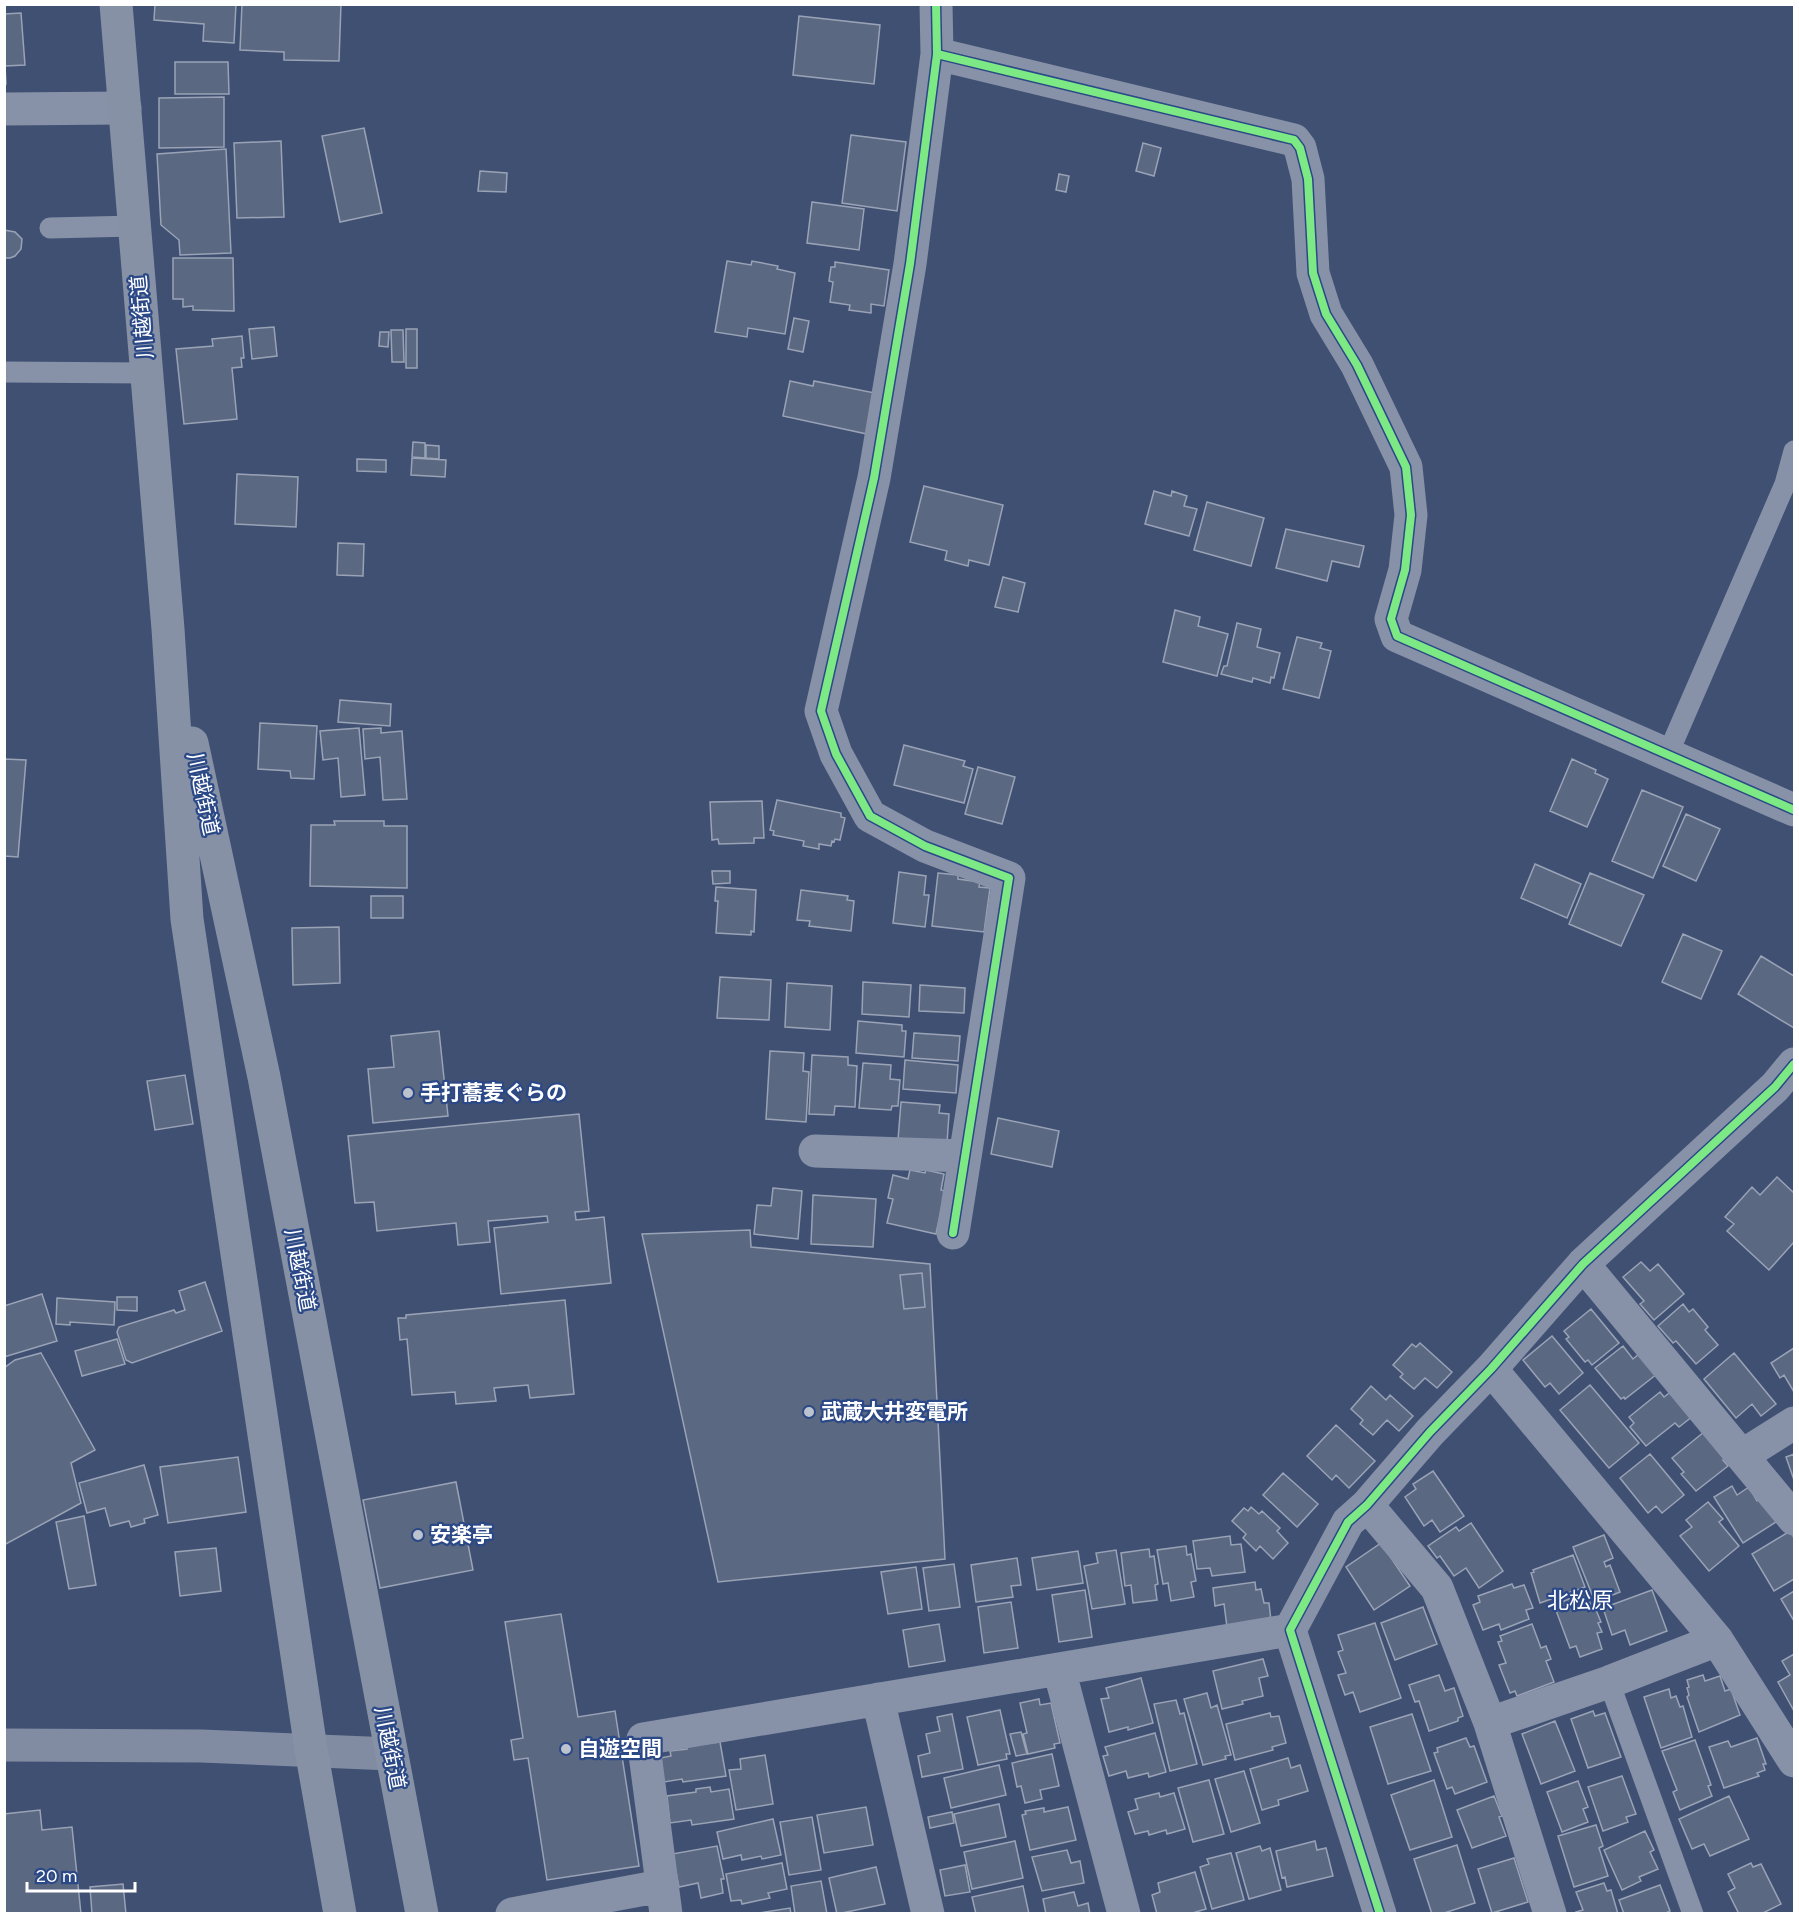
<svg xmlns="http://www.w3.org/2000/svg" width="1799" height="1918" font-family="Figtree,'Noto Sans JP',sans-serif">
<style>
.building{fill:#5b6882;stroke:#9aa3b6;stroke-width:1.5}
.lines{fill:none;stroke-linecap:round;stroke-linejoin:round}
.lane{stroke:#8791a8;stroke-width:21}
.street{stroke:#8791a8;stroke-width:33}
.secondary{stroke:#818ca3;stroke-width:33}
.highway{stroke:#8691a6;stroke-width:33}
.cycleway-casing{stroke:#2b4887;stroke-width:11}
.cycleway{stroke:#7ce984;stroke-width:8}
.poi-dot{fill:#bcc2ce;stroke:#2b4887;stroke-width:2}
.labels{text-anchor:middle;stroke-width:4.5;stroke-linejoin:round;paint-order:stroke}
.street-label{font-size:21px;fill:#fff;stroke:#2b4887}
.poi-label{font-size:21px;font-weight:bold;fill:#fff;stroke:#2b4887;text-anchor:start}
.neighbourhood-label{font-size:22px;fill:#fff;stroke:#2b4887}
</style>
<rect width="100%" height="100%" fill="#405072"/>
<path class="building" d="M155,4H236L234,43L203,41L204,24L154,20Z
M242,4H341L339,61L284,60V52L240,50Z
M21,13L25,65L5,66L6,84L4,85V14Z
M799,16L880,25L874,84L793,75Z
M175,62H228L229,94H175Z
M224,97V147L159,148V98Z
M364,128L382,213L340,222L322,136Z
M851,135L906,142L897,211L842,203Z
M281,141L284,217L237,218L234,143Z
M1143,143L1161,148L1154,176L1136,171Z
M226,149L231,253L180,255L179,240L161,225L157,154Z
M480,171L507,173L506,192L478,191Z
M1059,174L1069,176L1066,192L1056,190Z
M812,202L864,209L859,250L807,243Z
M4,230L15,232L22,239L21,249L15,256L10,258H4Z
M173,258H233L234,311L193,310V306L183,307V299H173Z
M727,261L751,265L752,261L778,266L777,269L795,273L785,334L748,328L747,337L715,332Z
M835,262L889,270L884,306L871,304V313L849,310L850,305L830,302L833,282L829,281L831,267H835Z
M794,318L809,321L803,352L788,349Z
M274,327L277,356L252,359L249,329Z
M406,329H417V368H406Z
M391,330H403L404,362H392Z
M380,332H389L388,347L379,346Z
M242,336L244,358H241L242,367L232,368L237,419L184,424L176,349L213,346L212,339Z
M790,381L813,386L814,381L875,393L867,434L783,416Z
M413,442L425,443V458L412,457Z
M426,445L439,446V459L426,458Z
M412,458L446,460L445,477L411,475Z
M357,459L386,460V472L357,471Z
M237,474L298,477L296,527L235,524Z
M924,486L1003,505L989,565L969,560L968,566L945,560L947,551L910,542Z
M1154,491L1171,496L1172,491L1187,496L1184,506L1197,509L1189,536L1145,524Z
M1207,502L1264,518L1251,566L1194,550Z
M1286,529L1364,546L1359,567L1332,561L1327,581L1276,568Z
M338,543L364,544L363,576L337,575Z
M1003,577L1025,583L1018,612L995,607Z
M1175,610L1200,617L1198,626L1228,634L1217,676L1163,662Z
M1237,623L1261,629L1257,647L1280,653L1274,678L1271,677L1270,683L1253,678L1252,682L1221,674L1224,666H1227Z
M1297,637L1322,643L1320,648L1331,651L1319,698L1283,689Z
M340,700L391,704L390,726L338,722Z
M260,723L317,726L314,779L291,778L290,771L258,769Z
M359,728L365,795L341,797L338,758L323,760L320,731Z
M381,728V733L402,731L407,799L383,800L380,757L365,759L363,729Z
M904,745L965,761L963,766L973,769L964,803L894,785Z
M4,759L26,760L18,857L4,856Z
M1572,759L1596,770L1595,773L1608,779L1587,827L1550,811Z
M978,767L1015,777L1002,824L965,814Z
M1642,790L1683,807L1653,878L1612,861Z
M777,800L841,813V817L845,818L840,840L835,839L834,842L832,841L831,846L819,844V849L803,846L804,841L773,835L774,831L770,830Z
M762,801L764,838H754V843L719,844L718,839L712,840L710,802Z
M1686,814L1720,829L1696,881L1663,866Z
M334,821H384V826H407V888L310,886L311,825H335Z
M1535,864L1581,884L1567,918L1521,898Z
M712,871H730V883L713,884Z
M899,872L926,876L924,895H929L925,927L893,923Z
M938,873L958,875V879L980,882L979,887L990,888L984,932L932,926Z
M1590,873L1644,895L1621,946L1569,924Z
M716,887L756,890L754,932L751,931V935L716,933L718,901H715Z
M801,890L848,896L847,900L854,901L851,931L809,926L810,921L797,920Z
M371,896H403V918H371Z
M339,927L340,983L293,985L292,928Z
M1683,934L1722,951L1701,999L1662,982Z
M1761,956L1794,976V1028L1738,994Z
M720,977L771,980L769,1020L717,1018Z
M863,982L911,985L909,1017L862,1014Z
M787,983L832,986L830,1030L785,1027Z
M920,985L965,988L964,1013L919,1011Z
M858,1021L902,1025V1031H906L904,1057L856,1053Z
M439,1031L448,1116L373,1123L368,1069L394,1067L391,1036Z
M914,1033L960,1036L958,1061L912,1058Z
M770,1051L804,1053L803,1071L809,1072L806,1122L766,1119Z
M812,1055L848,1057V1065L857,1066L855,1107L835,1106L834,1115L809,1114Z
M905,1060L958,1065L956,1093L903,1089Z
M863,1063L891,1065L890,1079L900,1080L898,1106H892L891,1110L859,1108Z
M185,1075L193,1124L155,1130L147,1081Z
M901,1102L940,1105L939,1113L949,1114L947,1143L898,1140Z
M579,1114L589,1211L575,1212L576,1220L604,1217L611,1283L501,1294L494,1228L548,1222L547,1216L488,1221L490,1242L458,1245L456,1223L377,1231L374,1202L355,1203L348,1136Z
M998,1118L1059,1131L1052,1167L991,1154Z
M910,1170L925,1173L926,1170L944,1174L941,1190L945,1191L936,1234L887,1223L893,1199L888,1198L893,1175L908,1179Z
M1777,1177L1794,1193V1242L1769,1270L1727,1231L1734,1224L1725,1217L1752,1187L1760,1195Z
M773,1188L802,1191L798,1239L754,1234L757,1205L771,1206Z
M813,1195L876,1199L873,1247L811,1244Z
M750,1230L751,1247L930,1264L945,1559L718,1582L642,1234Z
M1641,1262L1650,1271L1658,1264L1684,1294L1654,1320L1640,1304L1644,1301L1623,1277Z
M922,1273L925,1307L904,1309L900,1275Z
M205,1282L222,1331L132,1363L126,1360L117,1332L119,1327L174,1310L176,1313L185,1310L179,1291Z
M42,1294L57,1341L4,1357V1306Z
M117,1297H137V1311L117,1310Z
M57,1298L115,1302L114,1325L70,1322V1325L56,1324Z
M565,1300L574,1394L530,1398L528,1385L494,1388L496,1401L456,1404L455,1392L412,1395L407,1339L400,1340L398,1318H406V1315Z
M1683,1304L1689,1312L1693,1309L1708,1327L1705,1330L1718,1345L1696,1364L1676,1341L1673,1343L1658,1326Z
M1591,1309L1619,1343L1592,1365L1588,1360L1585,1362L1566,1339L1569,1337L1564,1331Z
M1552,1336L1583,1373L1559,1394L1550,1383L1545,1387L1523,1360Z
M117,1339L125,1364L82,1376L75,1351Z
M1420,1343L1452,1372L1437,1388L1425,1378L1414,1389L1400,1377L1403,1374L1393,1365L1412,1344L1416,1347Z
M1623,1346L1633,1359L1640,1353L1657,1374L1625,1399L1624,1397L1621,1399L1595,1368Z
M1794,1348V1392L1784,1375L1780,1378L1771,1363Z
M41,1353L95,1450L71,1463L81,1503L4,1545V1368L15,1360Z
M1734,1353L1776,1404L1761,1416L1752,1404L1736,1418L1704,1379Z
M1590,1385L1639,1443L1609,1468L1560,1410Z
M1371,1386L1386,1400L1390,1395L1413,1416L1399,1431L1387,1420L1373,1435L1360,1424L1363,1420L1351,1409Z
M1672,1391L1693,1416L1679,1427L1675,1423L1646,1446L1630,1427L1634,1423L1629,1417L1660,1392L1664,1397Z
M1336,1425L1375,1461L1349,1488L1336,1475L1332,1480L1307,1456Z
M1704,1432L1726,1459L1723,1460L1728,1466L1696,1491L1681,1474L1684,1472L1672,1458Z
M1650,1454L1684,1495L1662,1513L1656,1506L1648,1513L1620,1478Z
M1794,1454V1480L1786,1457Z
M238,1457L246,1512L168,1523L160,1467Z
M144,1465L158,1515L144,1519L145,1523L131,1527L129,1521L110,1526L105,1508L87,1513L79,1483Z
M1433,1471L1464,1516L1440,1532L1432,1520L1424,1526L1405,1497L1416,1489L1413,1484Z
M1283,1473L1318,1504L1297,1527L1263,1495Z
M456,1482L473,1570L380,1588L363,1500Z
M1732,1486L1737,1495L1749,1487L1757,1501L1761,1498L1776,1522L1743,1543L1714,1497Z
M1708,1502L1723,1519L1719,1522L1739,1546L1709,1571L1680,1536L1692,1527L1686,1520Z
M1251,1507L1259,1514L1262,1511L1280,1528L1277,1531L1288,1543L1273,1559L1260,1546L1256,1551L1243,1538L1246,1534L1232,1521L1244,1508L1248,1511Z
M84,1516L96,1585L69,1589L56,1522Z
M1471,1523L1503,1571L1479,1588L1466,1568L1454,1576L1440,1556L1437,1558L1428,1546L1456,1527L1459,1531Z
M1790,1531L1794,1538V1579L1774,1591L1752,1554Z
M1604,1535L1613,1558L1604,1562L1606,1567L1610,1565L1620,1592L1595,1602L1573,1547Z
M1230,1536L1231,1545L1241,1544L1245,1572L1212,1576L1210,1568L1197,1569L1193,1541Z
M1381,1543L1410,1586L1374,1610L1346,1567Z
M1186,1546L1187,1555L1191,1554L1196,1581L1191,1582L1194,1597L1171,1601L1168,1583L1163,1584L1157,1550Z
M216,1548L221,1591L180,1596L175,1552Z
M1149,1549L1150,1557L1154,1556L1158,1584L1155,1585L1157,1600L1133,1603L1131,1585L1125,1586L1121,1553Z
M1116,1550L1125,1604L1092,1609L1084,1566L1098,1563L1096,1553Z
M1078,1551L1083,1583L1037,1590L1032,1558Z
M1573,1555L1585,1587L1540,1603L1531,1573L1534,1572L1533,1570Z
M1017,1558L1021,1585L1011,1586L1013,1597L976,1602L971,1565Z
M954,1564L960,1607L929,1611L923,1568Z
M916,1567L922,1609L888,1614L881,1572Z
M1255,1582L1256,1590L1261,1589L1264,1603H1269L1271,1621L1227,1627L1224,1604L1215,1606L1213,1588Z
M1512,1584L1514,1588L1524,1585L1533,1608L1526,1610L1529,1619L1501,1630L1499,1624L1483,1630L1473,1605L1480,1602L1478,1596Z
M1085,1590L1092,1637L1059,1642L1052,1595Z
M1652,1590L1667,1631L1630,1645L1625,1630L1612,1635L1603,1608Z
M1794,1591V1621L1781,1599Z
M1586,1592L1593,1611L1596,1610L1601,1622L1598,1623L1602,1632L1597,1633L1602,1649L1580,1657L1576,1646L1570,1648L1554,1605Z
M1011,1602L1018,1648L984,1653L978,1607Z
M1423,1607L1437,1644L1395,1660L1381,1623Z
M561,1614L578,1717L615,1711L639,1866L547,1880L528,1758L514,1760L511,1740L523,1738L505,1622Z
M1375,1623L1401,1698L1360,1712L1353,1692L1345,1695L1338,1675L1346,1673L1338,1652L1343,1650L1338,1635Z
M939,1624L945,1661L909,1667L903,1630Z
M1532,1624L1541,1648L1546,1646L1551,1659L1546,1661L1554,1682L1517,1696L1515,1691L1510,1693L1499,1665L1506,1663L1498,1642L1502,1641L1500,1636Z
M1794,1654V1711L1778,1682L1790,1675L1782,1661Z
M1263,1659L1268,1676L1259,1678L1263,1696L1242,1701L1243,1704L1222,1709L1213,1671Z
M1439,1675L1445,1691L1454,1688L1463,1716L1458,1718V1721L1429,1731L1419,1701L1415,1702L1409,1685Z
M1703,1675L1705,1681L1720,1676L1725,1691L1731,1689L1740,1715L1699,1732L1687,1697L1689,1695L1687,1688L1689,1687L1687,1680Z
M1141,1678L1153,1723L1128,1730V1727L1109,1732L1101,1699L1109,1698L1106,1688Z
M1669,1689L1671,1698L1676,1696L1680,1707L1683,1706L1692,1737L1661,1748L1644,1697Z
M1207,1693L1211,1708L1217,1705L1231,1755L1225,1756L1226,1759L1203,1765L1184,1699Z
M1039,1699L1040,1705L1051,1703L1060,1743L1054,1744L1055,1748L1028,1754L1023,1734L1027,1733L1020,1703Z
M1176,1700L1180,1714L1184,1713L1197,1764L1170,1771L1154,1704Z
M1000,1710L1010,1754H1006L1007,1759L978,1765L967,1717Z
M1593,1711L1595,1716L1605,1713L1621,1757L1588,1768L1571,1719Z
M1270,1713L1271,1717L1279,1716L1286,1743L1272,1747L1273,1750L1235,1760L1226,1724Z
M952,1714L963,1769L922,1777L918,1756L930,1753L926,1734L940,1731L937,1717Z
M1412,1714L1431,1771L1388,1784L1370,1727Z
M1555,1721L1575,1771L1541,1784L1522,1734Z
M1021,1732L1027,1754L1016,1756L1010,1734Z
M1155,1733L1166,1772L1149,1777L1148,1773L1128,1778L1126,1771L1109,1776L1103,1756L1108,1755L1105,1747Z
M1466,1738L1470,1747L1474,1746L1487,1782L1455,1794L1452,1787L1447,1789L1434,1753L1438,1752L1437,1748Z
M1757,1738L1766,1764H1763L1765,1770L1757,1773L1759,1776L1724,1788L1709,1747L1728,1741L1731,1747Z
M1695,1740L1711,1785L1708,1786L1712,1796L1680,1810L1673,1792L1677,1790L1662,1751Z
M720,1742L726,1776L683,1782L682,1779L664,1782L660,1758L671,1756L670,1751L687,1749V1746Z
M1052,1754L1059,1786L1040,1790L1042,1799L1025,1803L1021,1786L1017,1787L1012,1763Z
M765,1755L773,1804L736,1810L729,1770L741,1769L740,1759Z
M1288,1758L1291,1768L1300,1765L1308,1791L1278,1800L1279,1805L1262,1810L1250,1769Z
M999,1765L1006,1795L951,1808L944,1778Z
M1244,1771L1260,1823L1231,1832L1215,1779Z
M1622,1776L1636,1814L1626,1817L1628,1822L1603,1831L1588,1787Z
M1209,1780L1224,1834L1193,1842L1178,1788Z
M1434,1780L1452,1837L1410,1850L1391,1795Z
M1578,1781L1588,1807L1583,1809L1588,1822L1562,1832L1547,1792Z
M710,1787L711,1792L729,1789L734,1819L692,1825L691,1820L670,1823L667,1796L696,1792V1789Z
M1159,1793L1160,1797L1174,1793L1185,1829L1167,1834L1166,1830L1149,1835L1148,1831L1135,1834L1128,1812L1138,1809L1135,1799Z
M1494,1796L1502,1816L1499,1817L1506,1836L1472,1848L1457,1810Z
M1729,1796L1749,1839L1710,1856L1704,1844L1692,1849L1679,1819Z
M999,1804L1006,1837L961,1846L954,1814Z
M866,1807L873,1845L824,1853L817,1815Z
M1068,1807L1076,1840L1030,1850L1022,1815L1026,1814L1025,1811L1044,1808V1812Z
M40,1810L42,1830L72,1827L81,1914H4V1814Z
M952,1812L954,1823L930,1828L928,1817Z
M812,1817L821,1870L789,1875L780,1822Z
M773,1819L781,1855L762,1859L761,1856L742,1860L741,1855L723,1859L717,1832Z
M1596,1825L1603,1846L1599,1848L1608,1876L1574,1887L1558,1836Z
M1645,1831L1654,1850L1650,1852L1658,1869L1639,1877L1641,1881L1622,1890L1604,1850Z
M1015,1841L1023,1878L972,1889L964,1852Z
M1315,1841L1317,1850L1326,1848L1333,1876L1287,1887L1285,1877L1282,1878L1276,1851Z
M1457,1845L1475,1903L1441,1914H1432L1414,1859Z
M717,1846L724,1879H721L723,1893L701,1898L698,1883L679,1887L672,1854Z
M1260,1846L1262,1851L1270,1848L1281,1890L1249,1899L1236,1853Z
M1067,1850L1071,1863L1080,1861L1084,1883L1042,1891L1032,1857Z
M1231,1853L1244,1900L1212,1909L1200,1867L1209,1864L1207,1859Z
M1514,1858L1528,1902L1492,1913L1478,1869Z
M782,1863L787,1889L768,1893L770,1898L742,1904L741,1900L731,1901L726,1874Z
M1751,1863L1753,1867L1761,1864L1781,1904L1761,1914H1739L1728,1892L1735,1888L1728,1874Z
M965,1865L970,1892L945,1896L940,1870Z
M876,1867L885,1904L837,1914L829,1878Z
M1195,1872L1206,1909L1189,1914H1157L1152,1895L1160,1892L1158,1883Z
M821,1881L827,1914H795L791,1886Z
M1604,1883L1607,1891L1611,1890L1618,1914H1577L1576,1912L1583,1910L1576,1892Z
M123,1884L126,1914H92L90,1887Z
M1660,1885L1670,1911L1664,1914H1624L1619,1900Z
M1023,1886L1029,1914H976L972,1897Z
M1074,1892L1078,1906L1088,1903L1090,1914H1046L1043,1899Z
M790,1908L791,1914H759V1913Z"/>
<g class="lines">
<path class="lane" d="M50,228L135,226
M4,372L146,373
M1667,756L1785,484L1794,451
M1609,1682L1693,1914"/>
<path class="street" d="M936,4L937,54L910,264L874,478L821,711L836,754L870,816L925,846L1009,878L953,1233
M937,54L1294,140L1300,148L1308,179L1313,273L1326,314L1357,365L1406,467L1411,515L1405,570L1391,619L1397,636L1794,810
M4,109L125,108
M815,1151L965,1156
M1583,1264L1794,1519
M1491,1369L1717,1640L1794,1761
M1743,1455L1794,1423
M1367,1505L1437,1588L1490,1723L1550,1914
M1059,1669L1124,1914
M878,1699L928,1914
M1490,1723L1609,1682L1717,1640
M512,1914L661,1886
M666,1914L643,1739L1290,1630
M1380,1914L1290,1630L1348,1522L1367,1505L1430,1432L1491,1369L1583,1264L1775,1087L1794,1064"/>
<path class="secondary" d="M4,1745L201,1746L391,1754"/>
<path class="highway" d="M116,4L168,629L187,919L311,1749L340,1914
M192,743L264,1077L422,1914"/>
<g class="cycleway-casing">
<path id="cycleway" d="M936,4L937,54L910,264L874,478L821,711L836,754L870,816L925,846L1009,878L953,1233
M937,54L1294,140L1300,148L1308,179L1313,273L1326,314L1357,365L1406,467L1411,515L1405,570L1391,619L1397,636L1794,810
M1380,1914L1290,1630L1348,1522L1367,1505L1430,1432L1491,1369L1583,1264L1775,1087L1794,1064"/>
</g>
<use href="#cycleway" class="cycleway"/>
</g>
<g class="poi-dot">
<circle cx="408" cy="1093" r="6"/>
<circle cx="809" cy="1412" r="6"/>
<circle cx="418" cy="1535" r="6"/>
<circle cx="566" cy="1749" r="6"/>
</g>
<g class="labels">
<g class="street-label">
<text transform="translate(142 317) rotate(-95)" y="7">川越街道</text>
<text transform="translate(203 794) rotate(78)" y="7">川越街道</text>
<text transform="translate(300 1270) rotate(79)" y="7">川越街道</text>
<text transform="translate(390 1748) rotate(79)" y="7">川越街道</text>
</g>
<g class="poi-label">
<text x="420" y="1100">手打蕎麦ぐらの</text>
<text x="821" y="1419">武蔵大井変電所</text>
<text x="430" y="1542">安楽亭</text>
<text x="578" y="1756">自遊空間</text>
</g>
<g class="neighbourhood-label">
<text x="1580" y="1608">北松原</text>
</g>
</g>
<rect width="1799" height="1918" fill="none" stroke="#ffffff" stroke-width="12"/>
<path d="M27 1882v9h108v-9" fill="none" stroke="#ffffff" stroke-width="3"/>
<text x="36" y="1882" font-size="18" fill="#ffffff" stroke="#2b4887" stroke-width="4.5" paint-order="stroke">20 m</text>
</svg>
